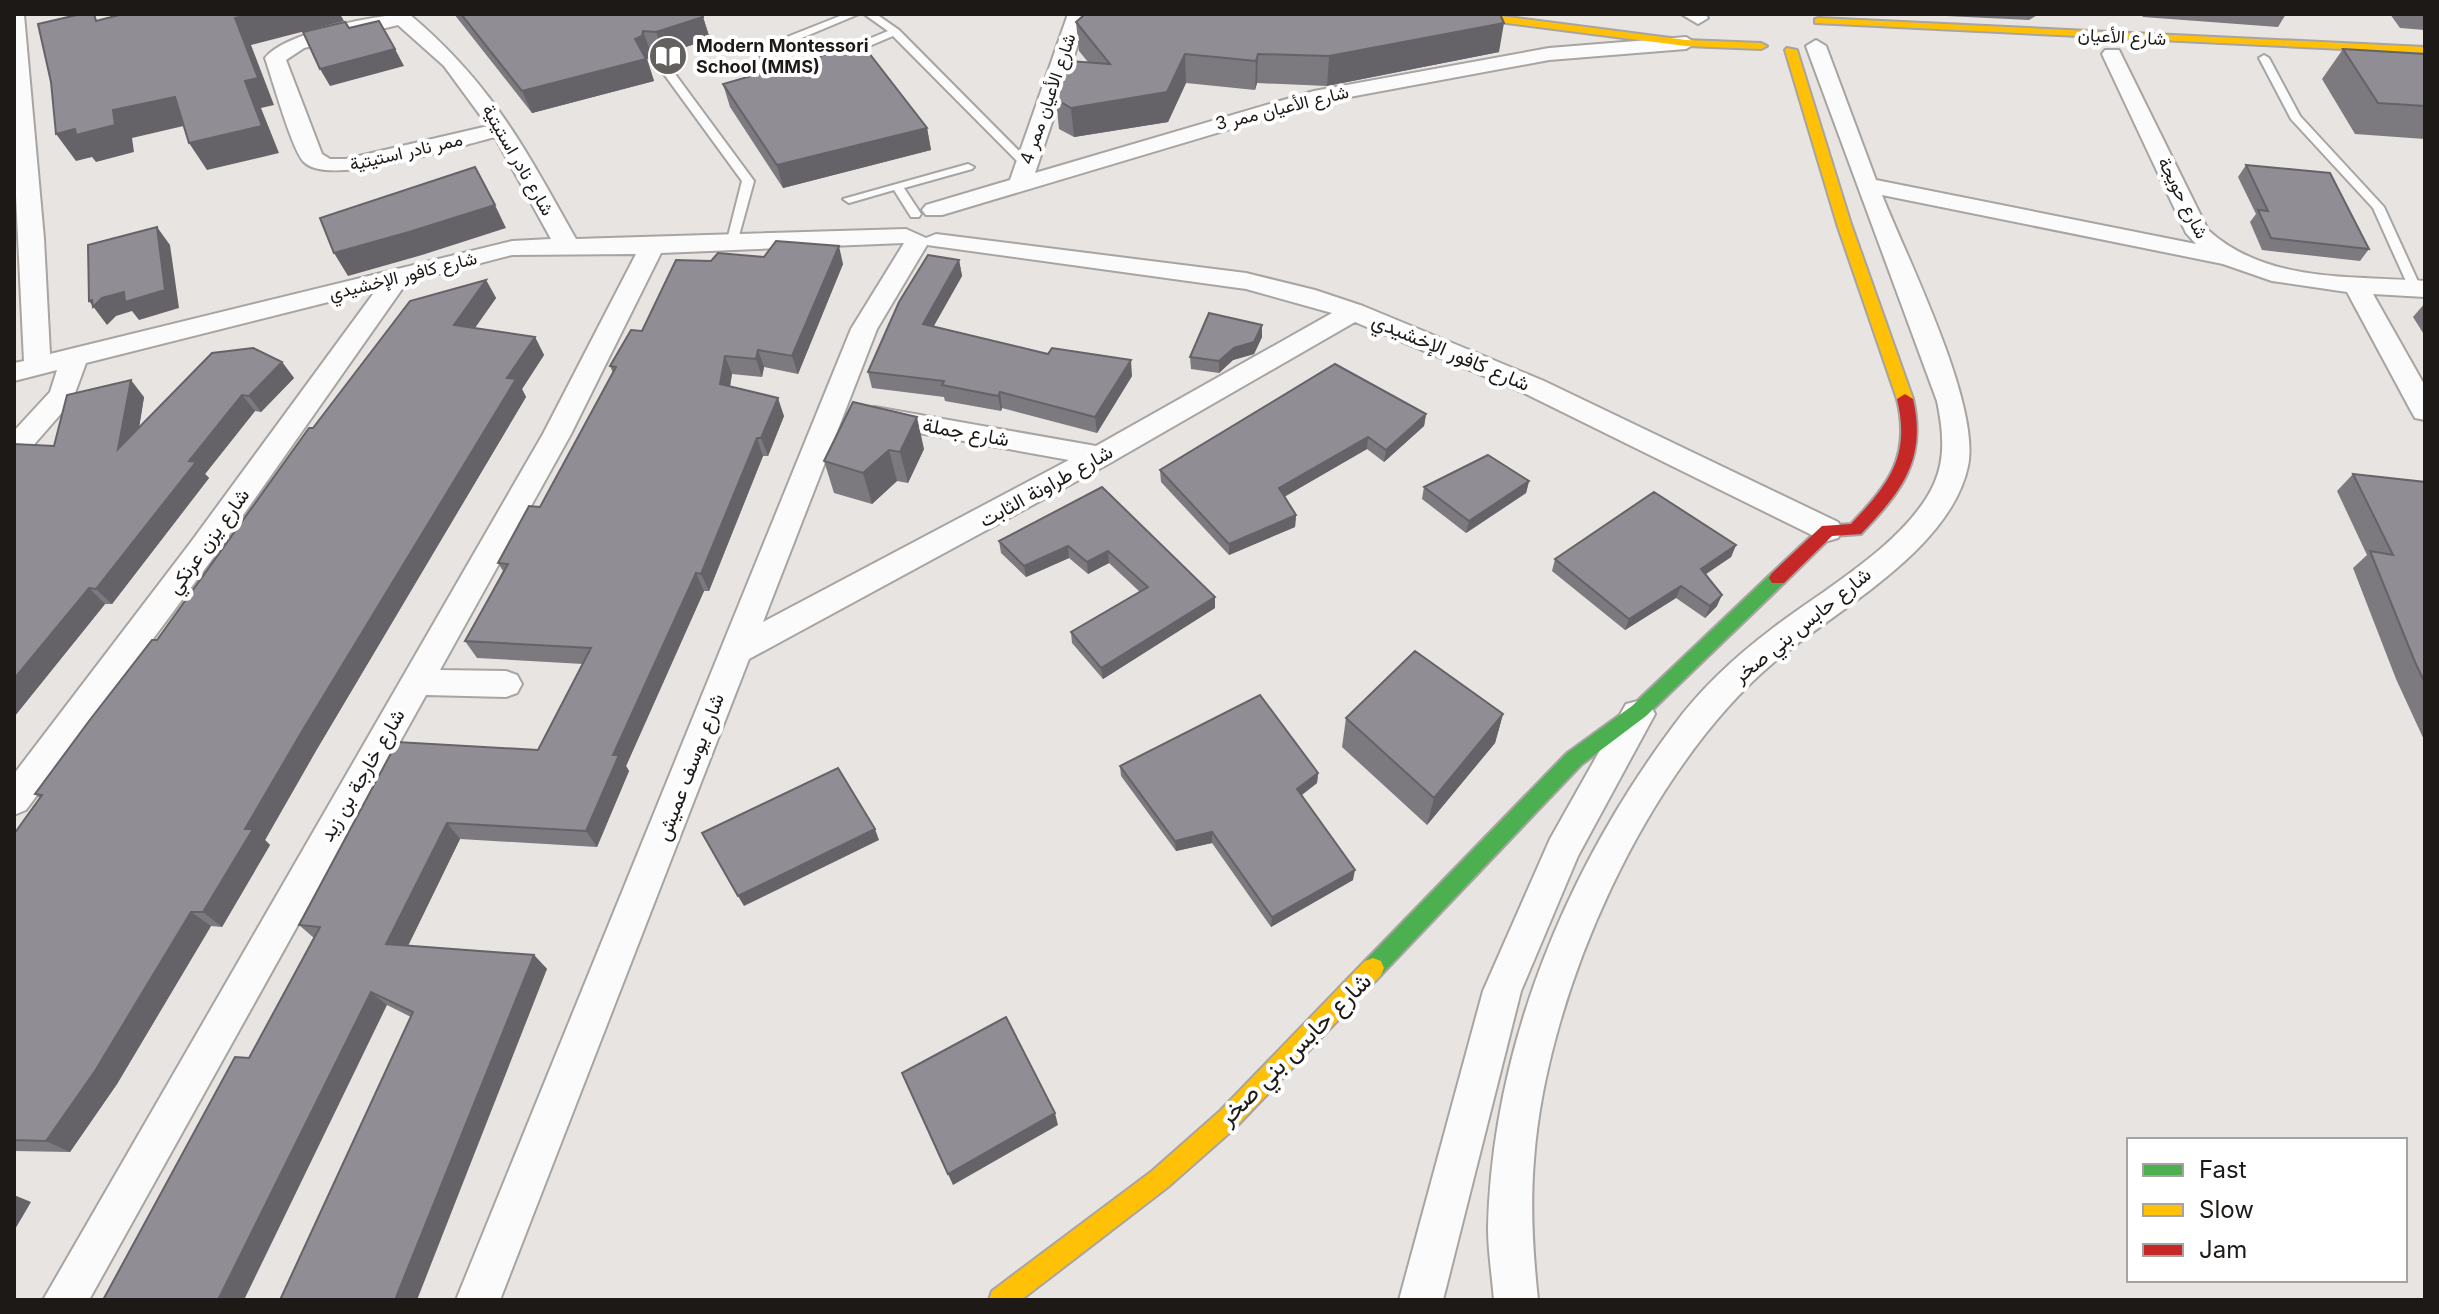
<svg xmlns="http://www.w3.org/2000/svg" width="2439" height="1314" font-family="Inter,Vazirmatn,sans-serif">
<style>
.lines{fill:none;stroke-linecap:round;stroke-linejoin:round}
.lane-casing{stroke:#a7a4a2;stroke-width:4}
.street-casing{stroke:#a7a4a2;stroke-width:4}
.fast-casing{stroke:#a7a4a2;stroke-width:4}
.slow-casing{stroke:#a7a4a2;stroke-width:4}
.jam-casing{stroke:#a7a4a2;stroke-width:4}
.lane{fill:#fcfbfb;fill-rule:evenodd}
.street{fill:#fcfbfb;fill-rule:evenodd}
.fast{fill:#4caf50;fill-rule:evenodd}
.slow{fill:#ffc107;fill-rule:evenodd}
.jam{fill:#c62828;fill-rule:evenodd}
.wall{fill:#7c797f}
.shaded-wall{fill:#656368}
.building{fill:#908d94;stroke:#656368;stroke-width:2}
.labels{text-anchor:middle;stroke-width:8;stroke-linejoin:round;paint-order:stroke}
.far-street-label{font-size:18px;fill:#1c1917;stroke:#fff}
.far-poi-label{font-size:18px;font-weight:bold;fill:#1c1917;stroke:#fff;text-anchor:start}
.street-label{font-size:20px;fill:#1c1917;stroke:#fff}
.near-street-label{font-size:24px;fill:#1c1917;stroke:#fff}
</style>
<rect width="100%" height="100%" fill="#e8e4e2"/>
<g class="lines">
<g class="lane-casing">
<path id="lane" d="M845,14H859L785,45L770,55L773,63L804,67V71L766,68L760,60L761,52L777,41Z
M864,14H876L899,30L1029,161V165H1021L893,36L848,55H840V51L888,31Z
M653,55H661L754,181L737,243H729L727,240L742,181L653,59Z
M2264,55L2269,58L2300,116L2384,207L2421,288L2419,291L2415,292L2409,288L2373,208L2291,119L2259,58Z
M968,164L974,167L972,169L904,188L921,214L919,217H911L894,190L849,203L843,199Z"/>
</g>
<g class="street-casing">
<path id="street" d="M14,14L24,15L44,239L50,354L512,241L551,239L495,137C459,146 329,188 304,162C292,150 272,78 265,58C285,32 381,14 409,14C492,84 524,147 576,239L906,229L926,238L936,234L1246,273L1315,290L1363,306L1544,381L1838,522L1843,530L1838,538L1828,541L1818,538L1524,393L1355,322L1110,463L749,659L500,1300H456L851,329L904,243L661,253L571,434L440,670L506,671L517,675L522,684L517,693L506,697L426,695L89,1300H43L543,434L636,254L512,255L407,282L213,558L26,810L14,815V774L191,542L376,290L86,363L72,401L24,456L14,459V431L50,392L57,370L14,381V363L24,361L14,155ZM398,25L444,66L488,126L346,159H330L322,154L286,60L304,48ZM927,245L1246,289L1332,313L1096,446L875,407L865,409L861,416L865,423L875,425L1069,460L763,622L877,329Z
M1068,14H1088L1035,173L1314,91L1549,48L1686,37L1696,43L1686,49L1549,60L1317,103L942,215H926L922,210L926,205L1010,180Z
M1681,14H1705L1708,18L1698,24Z
M1816,40L1826,46L1876,180L2196,244L2186,233L2102,54L2105,50H2119L2208,230C2266,283 2352,276 2425,281V297L2373,294L2425,386V420L2415,418L2411,411L2347,292L2272,281L2223,264L1882,195C1907,258 1981,405 1968,466C1950,551 1835,610 1773,663C1646,771 1546,994 1534,1160C1530,1207 1533,1253 1538,1300H1494C1492,1276 1488,1251 1488,1228C1492,1047 1567,868 1674,725C1701,688 1736,656 1773,628C1823,590 1907,543 1934,484C1946,458 1943,429 1937,401L1806,46Z
M1638,701L1650,704L1655,714L1578,856L1521,991L1443,1300H1399L1483,991L1550,839L1626,704Z"/>
</g>
<g class="fast-casing">
<path id="fast" d="M1778,572L1787,578L1784,583L1646,716L1581,765L1381,975L1373,978L1365,975L1362,968L1365,961L1567,753L1632,706L1772,573Z"/>
</g>
<g class="slow-casing">
<path id="slow" d="M1453,14H1485L1686,40L1761,43L1767,46L1761,49L1686,46L1459,17Z
M1819,18L2425,47V53L1815,23V19Z
M1787,48L1797,50L1851,224L1913,399L1910,403L1905,404L1897,399L1837,224L1785,50Z
M1373,958L1381,961L1384,968L1381,975L1236,1127L1168,1187L1021,1300H989L992,1291L1152,1171L1220,1111L1365,961Z"/>
</g>
<g class="jam-casing">
<path id="jam" d="M1905,394L1913,399C1927,460 1901,492 1861,534L1832,536L1784,583H1772L1769,578L1772,573L1822,526L1851,524C1889,484 1911,456 1897,399Z"/>
</g>
<use href="#lane" class="lane"/>
<use href="#street" class="street"/>
<use href="#fast" class="fast"/>
<use href="#slow" class="slow"/>
<use href="#jam" class="jam"/>
</g>
<path class="wall" d="M454,14H702L710,39L664,54L651,53L650,58L647,59L654,81L532,113Z
M1905,14H2039L2029,20Z
M2141,14H2286L2278,27L2143,17Z
M2390,14H2425V30L2400,28Z
M1076,22L1499,52L1327,86L1257,83L1255,90L1186,83L1168,122L1074,137L1059,129L1056,99L1088,62L1079,51Z
M2343,49L2425,54V139L2355,134L2322,79Z
M723,84L927,128L931,150L783,188L730,107Z
M2246,165L2369,249L2360,261L2262,250L2250,222L2256,214L2238,177Z
M959,260L962,276L933,327L1132,376L1097,433L1002,408L1001,411L945,401L944,397L872,388L868,372Z
M843,264L798,374L764,367L762,377L732,374L730,387L784,416L768,456H763L709,591H704L626,766L629,771L597,847L460,839L408,946L534,955L547,969L411,1017L387,1005L249,1058L314,938L299,925L538,750L583,664L477,658L465,641L503,571L498,563L540,507L613,373L610,366L642,331Z
M486,280L496,298L475,328L535,337L544,355L522,389L526,397L317,749L265,840L270,845L222,927L211,926L117,1084L70,1152L14,1151V834L40,798L35,794L157,640L313,428Z
M2425,303V336L2413,317Z
M1262,337L1254,354L1233,360L1219,373L1191,369L1190,357Z
M282,362L294,378L261,412L255,411L205,474L209,478L112,604H105L14,717L54,446L144,397L139,428Z
M853,402L924,449L908,483L897,481L872,504L834,493L824,461Z
M1426,414L1424,426L1384,462L1367,449L1285,496L1296,515L1295,527L1229,555L1161,482L1160,470Z
M2353,474L2425,482V742L2396,679L2353,568L2367,555L2337,491Z
M1529,481L1526,493L1466,533L1422,499L1424,487Z
M1102,487L1215,597V608L1103,679L1072,643L1071,632L1140,592L1109,563L1088,574L1069,558L1026,577L1001,553L999,541Z
M1736,545L1731,557L1705,574L1717,606L1705,618L1676,598L1625,630L1552,571L1555,559Z
M1503,714L1495,743L1427,825L1342,747L1346,718Z
M1120,766L1318,773L1317,783L1302,795L1353,880L1271,927L1212,843L1176,851L1121,776Z"/>
<path class="shaded-wall" d="M252,14H340L344,21L251,45L274,105L261,108L279,153L207,170L189,143L245,81L235,18Z
M703,17L710,39L664,54L656,32Z
M1504,23L1499,52L1327,86L1329,56Z
M643,31L651,53L650,58L647,59L654,81L532,113L522,91L635,39Z
M395,49L404,66L330,86L320,69Z
M1185,54L1186,83L1168,122L1074,137L1071,108Z
M1258,54L1257,83L1255,90L1256,61Z
M175,97L192,124L132,138L134,152L96,162L92,157L76,161L56,134L113,110Z
M927,128L931,150L783,188L777,165Z
M495,205L506,228L422,255L348,276L334,253Z
M157,227L170,245L179,308L139,320L132,311L116,316L107,325L89,301Z
M839,246L843,264L798,374L792,356Z
M959,260L962,276L926,340L923,324Z
M486,280L496,298L464,343L454,325Z
M1262,325V337L1254,354L1233,360L1219,373V361Z
M535,337L544,355L522,389L526,397L317,749L265,840L270,845L222,927L203,912L245,829L507,378Z
M758,350L764,367L762,377L756,359Z
M725,356L732,374L727,402L720,384Z
M1131,360L1132,376L1097,433L1095,417Z
M282,362L294,378L261,412L249,396Z
M131,380L144,397L133,465L118,449Z
M1000,392L1002,408L1001,411L998,396Z
M242,395L255,411L205,474L209,478L112,604L96,589L189,461Z
M778,398L784,416L768,456L761,438Z
M1426,414L1424,426L1384,462L1386,450Z
M917,417L924,449L908,483L900,452Z
M1368,437L1367,449L1279,500V488Z
M757,438L763,456L709,591L701,574Z
M889,450L897,481L872,504L863,473Z
M1529,481L1526,493L1466,533L1469,521Z
M1296,515L1295,527L1229,555V544Z
M1736,545L1731,557L1696,581L1701,569Z
M1068,546L1069,558L1026,577L1024,566Z
M1108,551L1109,563L1088,574L1087,562Z
M696,573L704,591L626,766L629,771L597,847L586,831L613,755Z
M1681,586L1676,598L1625,630L1629,619Z
M89,588L105,604L14,717V679Z
M1722,595L1717,606L1705,618L1710,606Z
M1215,597V608L1103,679L1101,668Z
M1503,714L1495,743L1427,825L1434,798Z
M1318,773L1317,783L1296,799L1297,789Z
M447,823L460,839L402,958L386,944Z
M875,829L879,840L744,906L738,896Z
M1212,832V843L1176,851L1175,841Z
M1355,870L1353,880L1271,927L1272,917Z
M191,912L211,926L117,1084L70,1152L46,1141Z
M534,955L547,969L417,1300H395Z
M371,992L387,1005L244,1300H218Z
M1055,1113L1058,1125L953,1185L948,1174Z
M14,1195L31,1202L14,1231Z"/>
<path class="building" d="M81,14H94L96,21L123,14H252L235,18L258,78L245,81L262,126L189,143L175,97L113,110L115,125L76,135L75,129L56,134L51,82L38,24Z
M461,14H702L703,17L656,32L643,31L642,36L635,39L646,59L522,91Z
M1085,14H1500L1504,23L1329,56L1258,54L1256,61L1185,54L1167,92L1071,108L1056,99L1070,61L1110,64L1076,22Z
M379,21L395,49L320,69L303,32L345,22L349,28Z
M862,44L927,128L777,165L723,84Z
M2343,49L2425,54V106L2378,103Z
M2246,165L2330,173L2369,249L2271,238L2258,210L2268,211Z
M475,167L495,205L409,232L334,253L320,218Z
M157,227L165,290L125,302L124,292L102,298L93,307L92,300L89,301L88,245Z
M776,241L839,246L792,356L758,350L756,359L725,356L720,384L778,398L761,438H757L701,574L696,573L613,755H619L586,831L447,823L386,944L534,955L395,1300H280L413,1012L371,992L218,1300H103L235,1057L249,1058L320,927L299,925L397,742L538,750L591,648L465,641L508,564L498,563L529,506L540,507L616,367L610,366L631,330L642,331L676,260L711,261L718,253L764,257Z
M928,255L959,260L923,324L1048,354L1052,348L1131,360L1095,417L1000,392L998,396L942,385L944,381L868,372L899,302Z
M486,280L454,325L535,337L507,378L516,379L301,733L245,829H253L203,912H191L95,1071L46,1141L14,1140V834L42,795L35,794L89,721L152,640H157L309,428H313L410,301Z
M1209,313L1262,325L1254,342L1234,348L1219,361L1190,357Z
M253,348L282,362L249,396L242,395L189,461L196,462L96,589L89,588L14,679V444L54,446L67,395L131,380L118,449L212,353Z
M1335,364L1426,414L1386,450L1368,437L1279,488L1296,515L1229,544L1160,470Z
M853,402L917,417L900,452L889,450L863,473L824,461Z
M1488,455L1529,481L1469,521L1424,487Z
M2353,474L2425,482V683L2415,662L2370,551L2393,555Z
M1102,487L1215,597L1101,668L1071,632L1148,587L1108,551L1087,562L1068,546L1024,566L999,541Z
M1654,492L1736,545L1701,569L1722,595L1710,606L1681,586L1629,619L1555,559Z
M1415,651L1503,714L1434,798L1346,718Z
M1260,695L1318,773L1297,789L1355,870L1272,917L1212,832L1175,841L1120,766Z
M838,768L875,829L738,896L702,833Z
M1006,1017L1055,1113L948,1174L902,1073Z"/>
<defs>
<g id="library-disc" transform="scale(2)"><circle r="9.5" fill="#63605e" stroke="#fff"/><path d="M-6-4Q-3-5.5-.7-3.5V5Q-3 3-6 4ZM6-4Q3-5.5 .7-3.5V5Q3 3 6 4Z" fill="#fff"/></g>
</defs>
<g fill-rule="evenodd">
<use href="#library-disc" x="668" y="56"/>
</g>
<g class="labels">
<g class="far-street-label">
<text transform="translate(2122 37) rotate(3)" y="6">شارع الأعيان</text>
<text transform="translate(1048 99) rotate(-71)" y="6">شارع الأعيان ممر 4</text>
<text transform="translate(1282 108) rotate(-14)" y="6">شارع الأعيان ممر 3</text>
<text transform="translate(406 152) rotate(-13)" y="6">ممر نادر استيتية</text>
<text transform="translate(518 160) rotate(60)" y="6">شارع نادر استيتية</text>
<text transform="translate(2183 198) rotate(63)" y="6">شارع حويجة</text>
<text transform="translate(403 276) rotate(-14)" y="6">شارع كافور الإخشيدي</text>
</g>
<g class="far-poi-label">
<text x="696" y="52">Modern Montessori<tspan x="696" dy="21">School (MMS)</tspan></text>
</g>
<g class="street-label">
<text transform="translate(1451 352) rotate(23)" y="7">شارع كافور الإخشيدي</text>
<text transform="translate(966 432) rotate(10)" y="7">شارع جملة</text>
<text transform="translate(1046 486) rotate(-29)" y="7">شارع طراونة الثابت</text>
<text transform="translate(208 541) rotate(-54)" y="7">شارع يزن عرنكي</text>
<text transform="translate(1802 625) rotate(-39)" y="7">شارع حابس بني صخر</text>
<text transform="translate(690 767) rotate(-69)" y="7">شارع يوسف عميش</text>
<text transform="translate(362 775) rotate(-60)" y="7">شارع خارجة بن زيد</text>
</g>
<g class="near-street-label">
<text transform="translate(1295 1049) rotate(-45)" y="8">شارع حابس بني صخر</text>
</g>
</g>
<rect width="2439" height="1314" fill="none" stroke="#1c1917" stroke-width="32"/>
<rect x="2127" y="1138" width="280" height="144" fill="#ffffff" stroke="#a4a3a2" stroke-width="2"/>
<rect x="2143" y="1164" width="40" height="12" fill="#4caf50" stroke="#a4a3a2" stroke-width="2"/>
<text x="2199" y="1178" font-size="24" fill="#1c1917">Fast</text>
<rect x="2143" y="1204" width="40" height="12" fill="#ffc107" stroke="#a4a3a2" stroke-width="2"/>
<text x="2199" y="1218" font-size="24" fill="#1c1917">Slow</text>
<rect x="2143" y="1244" width="40" height="12" fill="#c62828" stroke="#a4a3a2" stroke-width="2"/>
<text x="2199" y="1258" font-size="24" fill="#1c1917">Jam</text>
</svg>
